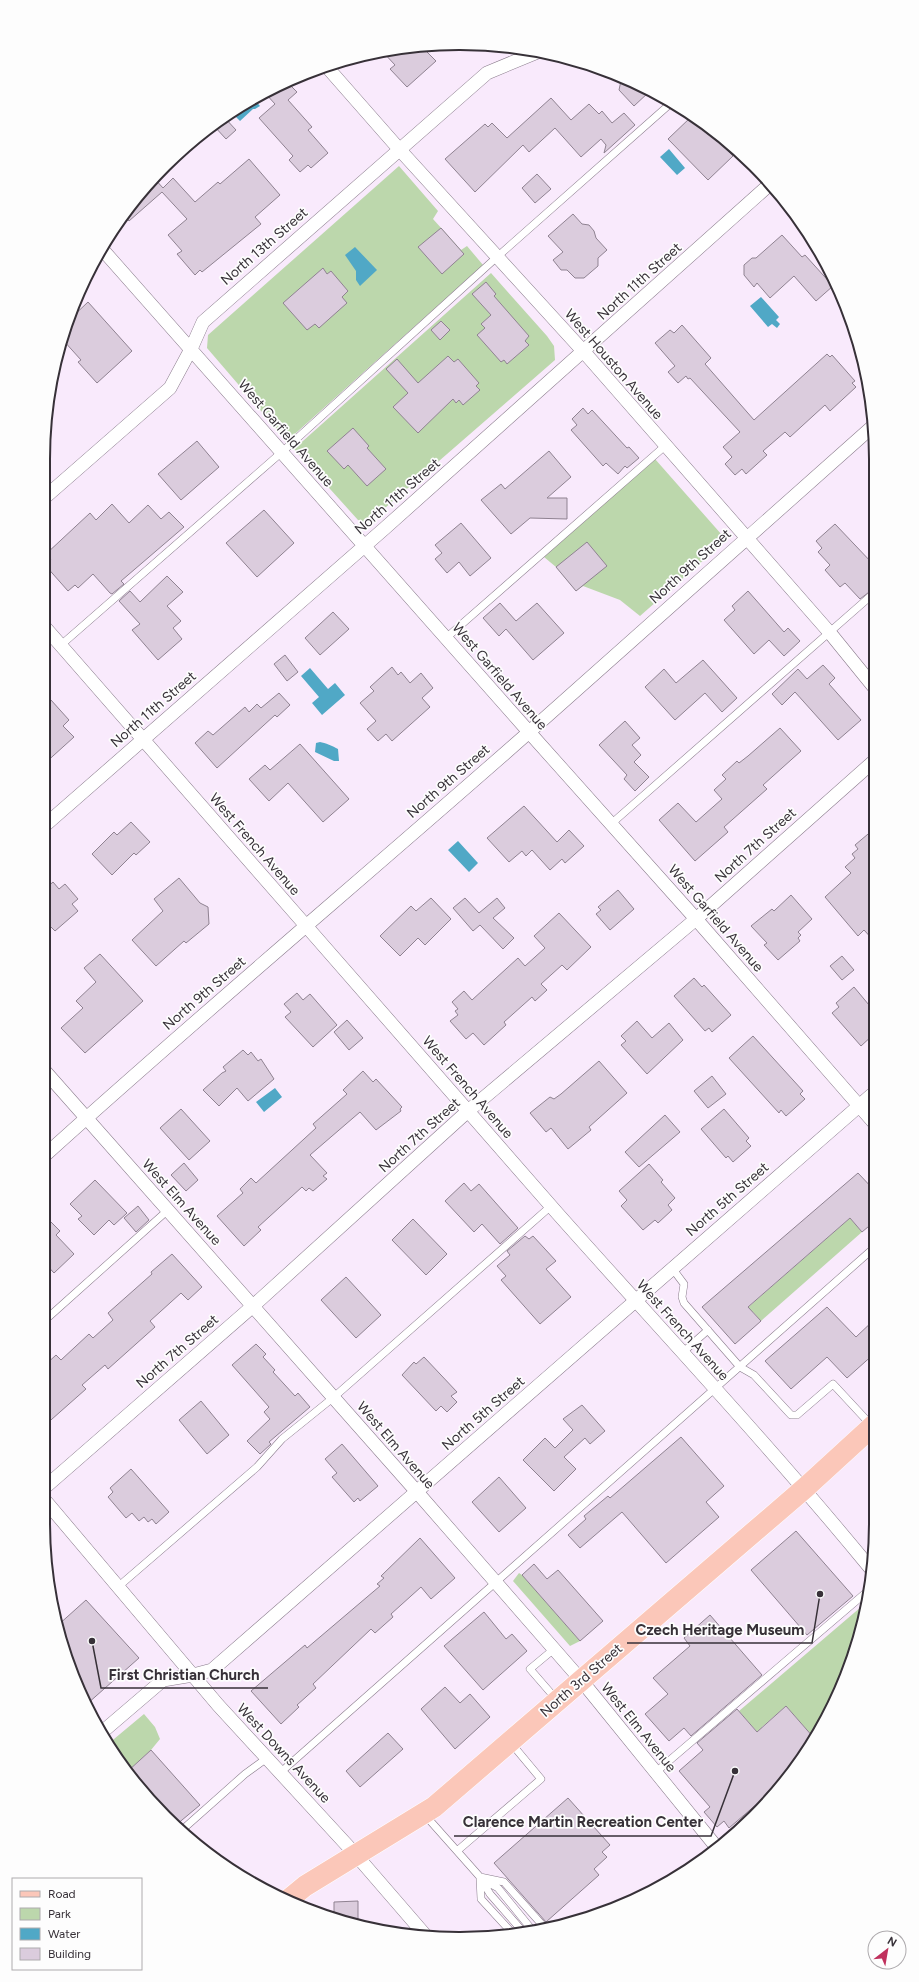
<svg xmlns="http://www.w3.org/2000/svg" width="919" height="1982" font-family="Figtree,sans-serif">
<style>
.green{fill:#bcd7ac}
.water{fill:#50a8c6}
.building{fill:#dbccdd;stroke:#8f8291}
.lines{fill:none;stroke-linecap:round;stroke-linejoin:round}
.lane-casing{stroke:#897b8b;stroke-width:8}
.street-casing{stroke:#897b8b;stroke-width:14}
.primary-casing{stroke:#fff;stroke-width:22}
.lane{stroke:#fff;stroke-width:7}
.street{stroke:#fff;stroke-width:13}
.primary{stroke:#fbc7b9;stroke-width:21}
.labels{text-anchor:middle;stroke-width:3.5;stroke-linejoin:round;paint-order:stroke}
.street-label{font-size:14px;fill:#373138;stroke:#fdfdfd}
.rim{fill:none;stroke:#373138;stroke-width:2}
.leader{fill:none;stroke:#373138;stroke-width:1.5}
.callout-dot{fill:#373138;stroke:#fdfdfd;stroke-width:1.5}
.callout-label{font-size:15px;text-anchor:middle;font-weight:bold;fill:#373138;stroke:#fdfdfd;stroke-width:3.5;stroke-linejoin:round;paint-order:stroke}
</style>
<rect width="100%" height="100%" fill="#f9eafc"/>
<path class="green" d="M399,166L438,211L433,219L461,250L467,246L483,265L287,441L207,348L208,335Z
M491,273L547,336L554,346L555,360L370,521L363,522L358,520L294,449Z
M655,459L722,535L723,543L640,616L620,600L583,586L576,591L556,567L544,557Z
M850,1218L862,1232L761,1321L753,1312L749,1315L745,1310Z
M519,1573L522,1575L580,1641L570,1646L513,1581Z
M868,1601L844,1682L814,1738L786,1706L762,1727L793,1762L805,1752L806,1753L792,1772L739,1711Z
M144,1714L155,1727L160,1739L151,1750L128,1771L108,1744Z"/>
<path class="water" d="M254,99L260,106L255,109H253L240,121L232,113Z
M669,149L685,168L677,175L660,157Z
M355,247L377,270L360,286L356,280V271L345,255Z
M761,297L779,317L776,320L780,324L777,328L772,324L768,327L750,306Z
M310,668L328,689L335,683L345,695L322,715L312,703L319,697L301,676Z
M320,742C325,743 333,746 338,749L339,761H334L315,752L316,743Z
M458,841L478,863L469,872L448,850Z
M275,1088L282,1097L264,1112L256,1102Z"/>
<path class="building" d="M422,47L436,61L407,87L390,69L395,65L382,51Z
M622,76L649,92L634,106L619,90Z
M287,82L297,92L288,100L312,127L308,130L328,153L311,168L308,165L300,172L289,160L293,156L259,118L275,104L265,93Z
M551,98L571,120L589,104L599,114L602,111L612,123L624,113L635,125L604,153L606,145L601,139L581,157L555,128L529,152L523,145L475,192L445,159L485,124L488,127L492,123L507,138Z
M224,117L236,130L226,139L214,126Z
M691,117L700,122L733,156L708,180L668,139Z
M249,159L280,195L255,217L261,224L202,272L200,270L195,275L177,254L182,251L168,235L187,219L162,192L129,221L124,215L154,178L163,188L173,178L195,202L218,182L220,184Z
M537,174L551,189L535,203L522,188Z
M573,214L582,224L589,225L594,231L596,238L607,250L598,258V266L584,278H575L567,270H561L553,260L563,252L548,236Z
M441,228L464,254L442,274L418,247Z
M782,235L802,257L805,255L833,286L816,301L794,276L770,298L757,283L754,287L744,275V265L752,258H756Z
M323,268L327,274L331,271L348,291L342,297L347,303L319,328L315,324L307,330L283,303Z
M486,282L496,294L494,296L529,336L525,341L529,345L507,364L504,360L501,362L477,335L485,328L481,324L491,315L472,294Z
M88,302L132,351L97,383L78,362L81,360L63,340L69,320Z
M441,321L450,330L440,340L431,330Z
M682,325L711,358L705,364L754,420L827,354L830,357L832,355L855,381L852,383L856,387L830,411L825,405L790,437L785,432L763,451L767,455L746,474L742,469L735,475L725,464L732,457L723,447L740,432L690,378L688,379L686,376L678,383L668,372L675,366L655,343L670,330L674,333Z
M448,356L454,362L458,359L479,383L476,386L480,390L463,405L459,400L456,403L453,399L418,433L393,407L408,393L386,369L397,359L418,383Z
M583,408L588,414L592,410L627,448L629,447L639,458L627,468L625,466L618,474L606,463L603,466L571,430L577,425L572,419Z
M353,428L369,446L367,448L386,469L367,486L348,465L344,469L327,451Z
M197,441L219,467L181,500L158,474Z
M549,451L571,477L547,498H567V519L530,518L511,534L481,500L501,484L505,489Z
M112,504L129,523L148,505L161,519L169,512L184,527L121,581L124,584L112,594L110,593L93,574L78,588L75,585L68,591L45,565L51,560L46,554L90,513L96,520Z
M264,510L294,543L257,577L226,543Z
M461,523L491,558L470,576L459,562L447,573L435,559L442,553L435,545Z
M835,524L873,564V589L860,599L845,583L840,587L825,570L830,565L818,552L822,548L816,541Z
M587,542L607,566L576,591L556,567Z
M167,576L183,592L167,606L181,621L173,628L182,639L158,660L132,630L140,624L119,601L130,591L140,602Z
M748,591L784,632L788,628L800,641L784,656L769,640L754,654L724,620L735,610L732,606Z
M500,603L516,621L537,603L564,633L533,660L506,629L499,636L483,618Z
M333,612L349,629L320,655L305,638Z
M285,655L298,672L287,681L274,664Z
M703,660L737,698L722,712L705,693L675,720L645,687L664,669L676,683Z
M823,665L835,678L829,684L861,720L838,740L795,692L782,705L772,694L798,669L807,679Z
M392,667L398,675L401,672L410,683L421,673L433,688L422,698L430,707L392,741L386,734L378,741L367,729L376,721L360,703L374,691L370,687Z
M279,693L290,705L277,717L275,715L217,768L195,743L208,731L213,735L245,707L249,712L257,704L261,708Z
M51,700L69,720L63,726L74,737L43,765V708Z
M625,721L640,738L632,745L641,755L634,762L649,777L635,791L624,779L627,775L599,745Z
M780,728L801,751L763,785L767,789L724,827L728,832L695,861L659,820L678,803L696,822L722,799L714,790L726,779L722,775L737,761L739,763L748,756Z
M300,744L349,799L323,822L288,783L269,801L249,779L265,765L270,770Z
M524,806L557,842L569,830L584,846L565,863L562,859L550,870L532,850L526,856L522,851L509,862L487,838Z
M131,822L150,842L136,855L134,853L112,875L92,854L114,832L117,835Z
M874,829V941L864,930L858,936L825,897L851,873L845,867L855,858L852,854L858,849L855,845Z
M179,878L200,903L208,907L209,924L186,943L184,941L156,966L132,940L163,911L154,899Z
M53,882L59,889L65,884L78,899L72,904L78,911L55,931L43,919V891Z
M618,890L634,909L610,930L596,914L601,910L598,907Z
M791,895L812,919L798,932L801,935L798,938L800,941L778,960L764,945L767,943L751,926L772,909L774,911Z
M431,898L451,919L425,945L418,938L400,956L380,936L411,906L416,911Z
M465,898L479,913L497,898L505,908L493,918L514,938L503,949L480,925L473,931L453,908Z
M559,913L591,947L567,970L562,965L541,984L547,990L535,1001L532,997L504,1022L506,1025L484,1045L473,1033L466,1039L450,1021L458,1015L455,1011L458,1009L452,1002L464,991L472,1000L518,958L525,966L545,948L534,936Z
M100,954L143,1001L85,1053L61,1028L83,1008L76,1001L96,982L84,968Z
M842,956L854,970L842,980L830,966Z
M694,978L702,987L704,985L731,1015L712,1032L709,1028L705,1031L674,996Z
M854,987L874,1011V1034L861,1046L832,1013L839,1007L836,1003Z
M297,993L303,1000L310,994L337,1025L313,1047L285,1017L291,1012L284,1004Z
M347,1020L363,1038L349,1050L334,1032Z
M637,1021L652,1038L669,1023L683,1040L647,1074L621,1045L626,1041L621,1036Z
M753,1036L803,1091L800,1094L805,1099L786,1116L781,1110L779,1113L729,1058Z
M243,1050L248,1055L251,1052L258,1061L261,1059L274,1079L248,1101L237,1088L219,1106L203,1090L222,1073L226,1071L223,1067Z
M599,1061L627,1093L589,1127L591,1130L568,1149L551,1128L546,1132L530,1113L550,1097L554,1099L561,1094Z
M363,1071L373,1082L376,1079L402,1107L400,1109L401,1111L376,1130L360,1112L310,1155L327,1173L323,1176L327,1179L313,1191L309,1188L306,1191L302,1187L258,1227L261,1230L244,1246L217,1216L243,1193L240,1189L251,1178L256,1183L316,1128L313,1124L347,1094L343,1090Z
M712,1076L726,1094L708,1108L694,1091Z
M181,1109L210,1141L189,1160L160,1128Z
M724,1109L749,1138L746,1141L751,1146L733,1162L728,1156L726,1158L701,1129Z
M665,1115L680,1132L639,1167L625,1152Z
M184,1163L198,1180L186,1191L171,1175Z
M649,1164L663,1180L661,1182L675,1198L668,1205L672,1210L658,1223L655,1220L643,1230L621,1206L627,1200L619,1191Z
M858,1173L875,1191V1221L862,1232L850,1218L748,1307L761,1321L735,1344L702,1307Z
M95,1180L127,1213L114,1225L109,1220L94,1235L78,1219L82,1216L70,1204Z
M464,1183L471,1191L479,1184L518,1228L500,1244L482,1224L474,1232L445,1201Z
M138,1206L149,1220L136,1232L124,1218Z
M43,1214L60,1231L56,1235L74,1254L54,1273L43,1261Z
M413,1219L447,1254L426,1275L392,1240Z
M525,1236L529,1239L533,1236L556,1261L546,1269L571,1297L540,1324L501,1280L506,1276L497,1266L510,1255L507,1251Z
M172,1254L202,1287L188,1300L181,1293L150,1321L155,1327L108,1369L105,1365L82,1385L86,1389L43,1427V1367L56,1355L61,1360L89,1334L93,1338L113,1320L108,1313L152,1274L151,1272Z
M346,1277L381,1315L356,1338L321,1300Z
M827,1307L856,1337L875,1319V1353L847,1378L827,1357L791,1389L765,1361Z
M256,1344L266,1354L263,1357L275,1370L273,1372L295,1396L298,1393L310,1407L269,1442L271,1444L260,1454L247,1441L270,1419L264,1412L269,1407L232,1365Z
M424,1357L457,1392L451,1396L457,1402L447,1412L441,1406L436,1411L402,1375L414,1362L416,1364Z
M201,1401L229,1435L207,1454L179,1420Z
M582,1405L605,1431L590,1444L585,1438L564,1457L576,1469L554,1491L523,1460L545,1438L555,1448L573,1430L563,1419Z
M681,1437L724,1486L706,1502L719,1517L666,1563L622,1512L580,1548L568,1535L586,1519L584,1516L608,1496L610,1498Z
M342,1444L378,1486L360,1501L358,1498L354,1502L332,1477L337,1473L325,1459Z
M131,1469L169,1512L156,1524L152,1519L148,1522L144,1517L139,1521L132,1513L126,1518L108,1497L113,1492L110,1488Z
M499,1477L526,1508L499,1532L472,1502Z
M796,1531L853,1596L807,1635L751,1570Z
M420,1538L455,1578L431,1599L421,1587L391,1614L393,1617L375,1633L371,1629L313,1684L316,1688L297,1705L299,1707L281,1724L251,1691L305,1645L307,1648L380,1586L377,1584L384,1578L381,1576Z
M534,1564L547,1579L558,1570L603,1621L580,1641L522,1575Z
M86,1600L139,1658L87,1704L65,1657L57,1626Z
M484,1612L506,1639L512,1634L527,1651L483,1690L444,1646Z
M710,1615L762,1675L691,1736L684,1728L669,1741L645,1714L668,1694L653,1678L690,1646L684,1638Z
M445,1687L460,1703L470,1694L490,1717L455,1749L421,1709Z
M786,1706L814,1738L809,1748L788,1767L792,1772L787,1778L729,1828L724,1821L717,1827L704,1812L710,1807L679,1771L703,1750L697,1743L737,1709L757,1732Z
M388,1733L403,1749L360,1787L346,1771Z
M151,1750L200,1805L176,1825L146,1797L128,1771Z
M568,1798L610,1845L602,1852L607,1857L594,1869L599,1875L546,1922L494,1863Z
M358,1901V1925L334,1919V1902Z"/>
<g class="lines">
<g class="lane-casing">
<path id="lane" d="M446,638L665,446
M61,645L282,452L497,257L670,104
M611,824L873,594
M672,1268L684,1284L682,1297L684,1303L740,1367L754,1375L791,1415H797L833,1384L872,1426
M43,1322L168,1210
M682,1353L708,1330
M119,1586L257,1467L282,1439L334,1397L551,1206
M554,1649L530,1669L556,1699
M281,1772L875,1247
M656,1772L869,1590
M425,1815L457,1851L541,1779L511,1743
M182,1830L245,1774L267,1758
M457,1851L480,1877L490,1894L524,1933
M480,1877L504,1882L545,1928
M480,1878L481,1899L514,1935
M485,1881L498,1888L533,1931"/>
</g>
<g class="street-casing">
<path id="street" d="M327,67L399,149L584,352L830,633L873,686
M102,249L529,732L696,919L875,1124
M43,499L170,388L191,349L203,322L487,73L540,51
M43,625C215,821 386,1018 558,1214C663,1332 771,1447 871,1569
M43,827L385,528L769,185
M43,1069L417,1492L581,1680L718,1849
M43,1157C202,1013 367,875 528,733C643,631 757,528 872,427
M43,1489L253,1306L468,1111L696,919L874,761
M43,1498L218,1705L356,1855L426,1936
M101,1733L163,1680L193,1675L212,1670L875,1092"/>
</g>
<g class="primary-casing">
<path id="primary" d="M288,1900L305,1886L434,1807L805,1488L876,1423"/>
</g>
<use href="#lane" class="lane"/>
<use href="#street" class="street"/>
<use href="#primary" class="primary"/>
</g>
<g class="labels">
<g class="street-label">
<text transform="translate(264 246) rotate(-41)" y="5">North 13th Street</text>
<text transform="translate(639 281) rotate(-42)" y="5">North 11th Street</text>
<text transform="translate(614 364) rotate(49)" y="5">West Houston Avenue</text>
<text transform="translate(286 433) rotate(49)" y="5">West Garfield Avenue</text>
<text transform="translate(397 496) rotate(-41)" y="5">North 11th Street</text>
<text transform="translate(690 566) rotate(-42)" y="5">North 9th Street</text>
<text transform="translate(500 676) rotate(49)" y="5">West Garfield Avenue</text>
<text transform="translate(153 709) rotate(-41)" y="5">North 11th Street</text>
<text transform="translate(448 781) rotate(-41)" y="5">North 9th Street</text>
<text transform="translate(255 844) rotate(49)" y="5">West French Avenue</text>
<text transform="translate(755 845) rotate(-42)" y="5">North 7th Street</text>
<text transform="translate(716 918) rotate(49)" y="5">West Garfield Avenue</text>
<text transform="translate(204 993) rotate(-41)" y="5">North 9th Street</text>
<text transform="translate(468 1087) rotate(49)" y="5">West French Avenue</text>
<text transform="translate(419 1135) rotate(-42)" y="5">North 7th Street</text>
<text transform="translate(727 1199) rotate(-41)" y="5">North 5th Street</text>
<text transform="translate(182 1202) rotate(48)" y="5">West Elm Avenue</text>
<text transform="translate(683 1330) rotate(48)" y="5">West French Avenue</text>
<text transform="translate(177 1351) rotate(-41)" y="5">North 7th Street</text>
<text transform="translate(483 1413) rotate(-41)" y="5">North 5th Street</text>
<text transform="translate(396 1445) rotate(49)" y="5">West Elm Avenue</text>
<text transform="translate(581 1680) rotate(-41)" y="5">North 3rd Street</text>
<text transform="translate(639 1727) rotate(51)" y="5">West Elm Avenue</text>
<text transform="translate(284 1753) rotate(47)" y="5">West Downs Avenue</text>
</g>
</g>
<path d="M0 0H919V1982H0ZM459 50H460A409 409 0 0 1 869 459V1523A409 409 0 0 1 460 1932H459A409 409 0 0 1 50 1523V459A409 409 0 0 1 459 50Z" fill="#fdfdfd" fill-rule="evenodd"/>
<path class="rim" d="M459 50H460A409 409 0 0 1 869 459V1523A409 409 0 0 1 460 1932H459A409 409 0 0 1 50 1523V459A409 409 0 0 1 459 50Z"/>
<path class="leader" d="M820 1594L812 1643H627M92 1641L101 1688H268M735 1771L711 1836H454"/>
<g class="callout-dot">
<circle cx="820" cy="1594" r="4"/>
<circle cx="92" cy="1641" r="4"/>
<circle cx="735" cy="1771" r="4"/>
</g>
<g class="callout-label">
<text x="720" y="1635">Czech Heritage Museum</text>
<text x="184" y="1680">First Christian Church</text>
<text x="583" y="1827">Clarence Martin Recreation Center</text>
</g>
<rect x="12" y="1878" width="130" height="92" fill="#fdfdfd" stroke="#aeabae"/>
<rect x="20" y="1891" width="20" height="6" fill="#fbc7b9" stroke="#aeabae"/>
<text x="48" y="1898" font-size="12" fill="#373138">Road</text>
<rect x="20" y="1908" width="20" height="12" fill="#bcd7ac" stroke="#aeabae"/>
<text x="48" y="1918" font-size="12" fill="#373138">Park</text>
<rect x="20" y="1928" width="20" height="12" fill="#50a8c6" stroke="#aeabae"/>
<text x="48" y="1938" font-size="12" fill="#373138">Water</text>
<rect x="20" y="1948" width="20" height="12" fill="#dbccdd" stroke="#aeabae"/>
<text x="48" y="1958" font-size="12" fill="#373138">Building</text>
<g transform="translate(887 1950) rotate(31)"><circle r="19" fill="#fdfdfd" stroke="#aeabae"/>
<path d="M0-3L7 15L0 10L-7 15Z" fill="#c0315d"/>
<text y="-6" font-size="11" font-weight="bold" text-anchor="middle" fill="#373138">N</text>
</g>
</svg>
